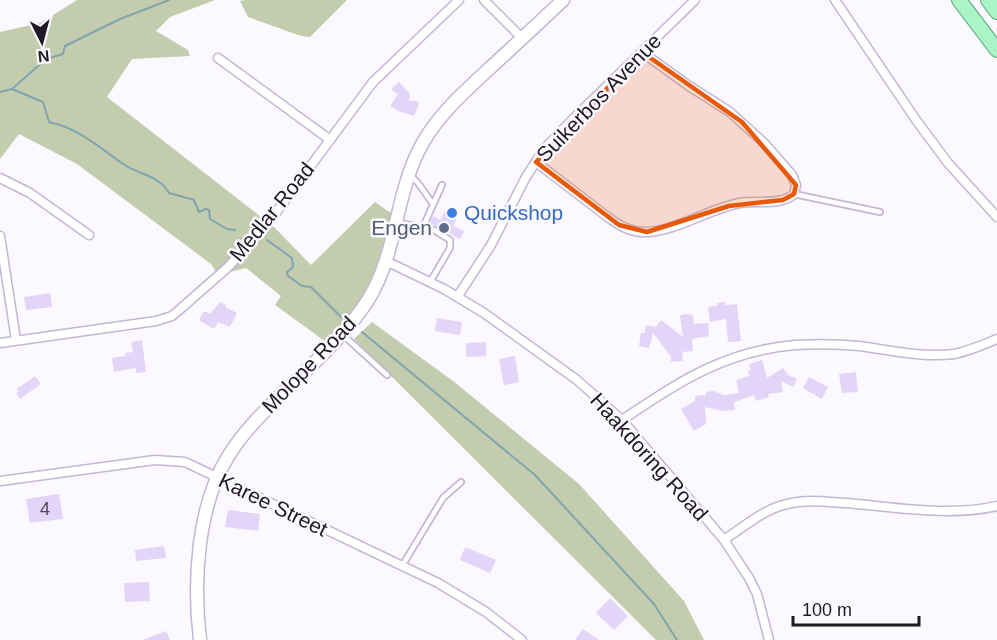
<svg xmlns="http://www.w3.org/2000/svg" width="997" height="640" font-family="Arial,sans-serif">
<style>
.green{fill:#c3ccad}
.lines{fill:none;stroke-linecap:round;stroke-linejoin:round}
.stream{stroke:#81a4b0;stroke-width:2}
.building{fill:#e2d5f7}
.lane-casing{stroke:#c3b6d6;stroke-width:8}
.street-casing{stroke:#c3b6d6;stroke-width:11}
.secondary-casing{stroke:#c3b6d6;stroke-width:15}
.primary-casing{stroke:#55a275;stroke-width:16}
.lane{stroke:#fff;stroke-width:4.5}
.street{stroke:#fff;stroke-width:8}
.secondary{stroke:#fff;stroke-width:12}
.primary{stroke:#aaf4c6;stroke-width:14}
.marked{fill:#e8590c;fill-opacity:0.2;stroke:#e8590c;stroke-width:4.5;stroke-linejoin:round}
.shop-dot{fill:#3f7fe0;stroke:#fbf8ff;stroke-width:2}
.service-dot{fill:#5c6f8a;stroke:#fbf8ff;stroke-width:2}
.labels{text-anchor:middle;stroke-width:5;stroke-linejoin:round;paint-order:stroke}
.number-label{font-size:18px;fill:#4f485a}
.street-label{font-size:21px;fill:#1e1925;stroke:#fbf8ff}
.shop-label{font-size:21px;fill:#366cbe;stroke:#fbf8ff;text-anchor:start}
.service-label{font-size:21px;fill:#4e5e75;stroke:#fbf8ff;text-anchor:end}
</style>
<rect width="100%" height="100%" fill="#fbf8ff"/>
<path class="green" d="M77,0H215L170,17L156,31L188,50L190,56L132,59L107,97L274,227L311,265L375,202L392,214C378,269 369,302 326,342L275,305L281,296L246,268L218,275L211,264L77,164L19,134L0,159V32L40,23Z
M245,0H347L310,37L301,36L248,17L240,1Z
M372,322L453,381L579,484L684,601L704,640H656L354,339Z"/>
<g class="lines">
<path class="stream" d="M12,89L43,102L49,122C78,128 99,147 123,164C139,175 159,175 169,193L194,200L199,212L206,209L209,210L210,219L227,229L235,230
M0,92L12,89L46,59L63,54L65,46L120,19L169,0
M267,240L292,258L293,267L287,272L288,276L302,286L311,287L342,318
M362,332L535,475L654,604L677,640"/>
</g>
<path class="building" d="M399,82L410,94L409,101H417L419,104L414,116L398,111L390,106L398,94L391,89Z
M444,212L457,218L453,226L464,231L460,239L436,226L429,224L433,216L441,220Z
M50,293L52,307L26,310L24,297Z
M220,302L226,305L225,307L237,313L230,327L218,322L214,329L199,320L204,311L210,314Z
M725,302V305L737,304L741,341L728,342L726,319L710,322L708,307L717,306V303Z
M687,314L693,315L694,324L708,323L709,336L692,339L693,351L682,352L683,361L671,362V357L653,333L649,348L639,346L641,333H645L646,325L656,327L661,320L683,337L680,315Z
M437,318L462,322L460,335L435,331Z
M142,340L146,372L136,373V368L114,372L112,358L126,356L125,353L133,352L131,342Z
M486,342V356L466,357V343Z
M515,356L519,382L504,385L499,359Z
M762,360L767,378L783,368L788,375L797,379L793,387L781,381L783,392L768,394L769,397L756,401L754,395L734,402L735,410L722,411L705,407L706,424L694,431L681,409L695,401V396L706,395V392L714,391L724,395L739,393L736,380L749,376L748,371L751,370L749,364Z
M856,372L858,392L842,393L839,374Z
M35,376L41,384L20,399L16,393L19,392L17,389Z
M809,377L828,387L822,399L803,388Z
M59,494L63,519L30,523L26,499Z
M228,510L260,514L258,531L225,527Z
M164,546L166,558L136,561L135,550Z
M465,547L496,560L490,573L460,560Z
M149,582L150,601L125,602L124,583Z
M610,598L628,616L614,630L596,613Z
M583,629L599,640H575Z
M166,631L170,640H143Z"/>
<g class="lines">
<g class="lane-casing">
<path id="lane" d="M411,176L418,183L433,204
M794,194L880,212
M396,222L434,230L450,240V248L430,282
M423,227L442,185
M342,334L387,375
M402,566L443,498L461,482"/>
</g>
<g class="street-casing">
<path id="street" d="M484,0L522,38
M835,0L916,120L948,163L997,217
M218,58L329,139
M536,162L609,218C620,226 632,233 647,232C679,230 708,209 740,203C756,200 781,206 794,194L796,185L792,175L763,142L730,112L689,86L642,52
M0,178L30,193L89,235
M0,236L16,340
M386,261L444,289L484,313L577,380L622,420L724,540L749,578L757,594L769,640
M458,296L491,245L526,177L544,149L573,119L695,0
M0,343L156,321L172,316L178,311L227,268L263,230L373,82L459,0
M622,420C679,382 724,351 795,345C816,344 838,344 859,346C890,350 923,358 954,354C969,351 983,345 997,339
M0,481L155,460L185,462L438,583L486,612L522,640
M724,540C745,526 766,507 792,503C809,499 828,502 846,503C895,507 948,517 997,506"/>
</g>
<g class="secondary-casing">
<path id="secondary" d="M200,640C193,582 197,505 229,455C245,429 268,408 289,387C317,360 347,333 368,300C396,255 395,201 417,154C433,119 462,94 490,68C515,45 539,23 563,0"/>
</g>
<g class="primary-casing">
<path id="primary" d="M959,0L997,50
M988,0L997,12"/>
</g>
<use href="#lane" class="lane"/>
<use href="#street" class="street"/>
<use href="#secondary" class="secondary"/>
<use href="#primary" class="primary"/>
</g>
<path class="marked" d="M642,52L742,122L796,185L794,194L783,200L729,206L647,232L619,225L536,162Z"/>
<circle class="shop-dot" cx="452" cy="213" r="6"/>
<circle class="service-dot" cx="444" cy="228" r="6"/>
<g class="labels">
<g class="number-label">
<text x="45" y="515">4</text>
</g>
<g class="street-label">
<text transform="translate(599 98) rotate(-46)" y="7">Suikerbos Avenue</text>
<text transform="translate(272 212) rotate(-51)" y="7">Medlar Road</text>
<text transform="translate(309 365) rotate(-46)" y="7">Molope Road</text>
<text transform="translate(649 457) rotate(48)" y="7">Haakdoring Road</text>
<text transform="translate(273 505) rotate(26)" y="7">Karee Street</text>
</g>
<g class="shop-label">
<text x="464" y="220">Quickshop</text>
</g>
<g class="service-label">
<text x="432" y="235">Engen</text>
</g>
</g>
<g transform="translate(42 42) rotate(174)" stroke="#fbf8ff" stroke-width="4.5" paint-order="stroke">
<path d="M0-4.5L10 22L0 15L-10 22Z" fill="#1e1925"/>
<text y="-9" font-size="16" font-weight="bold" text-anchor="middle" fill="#1e1925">N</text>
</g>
<path d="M793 616v9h126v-9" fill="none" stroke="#1e1925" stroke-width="3"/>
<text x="802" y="616" font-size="18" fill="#1e1925" stroke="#fbf8ff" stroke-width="4.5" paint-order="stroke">100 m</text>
</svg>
